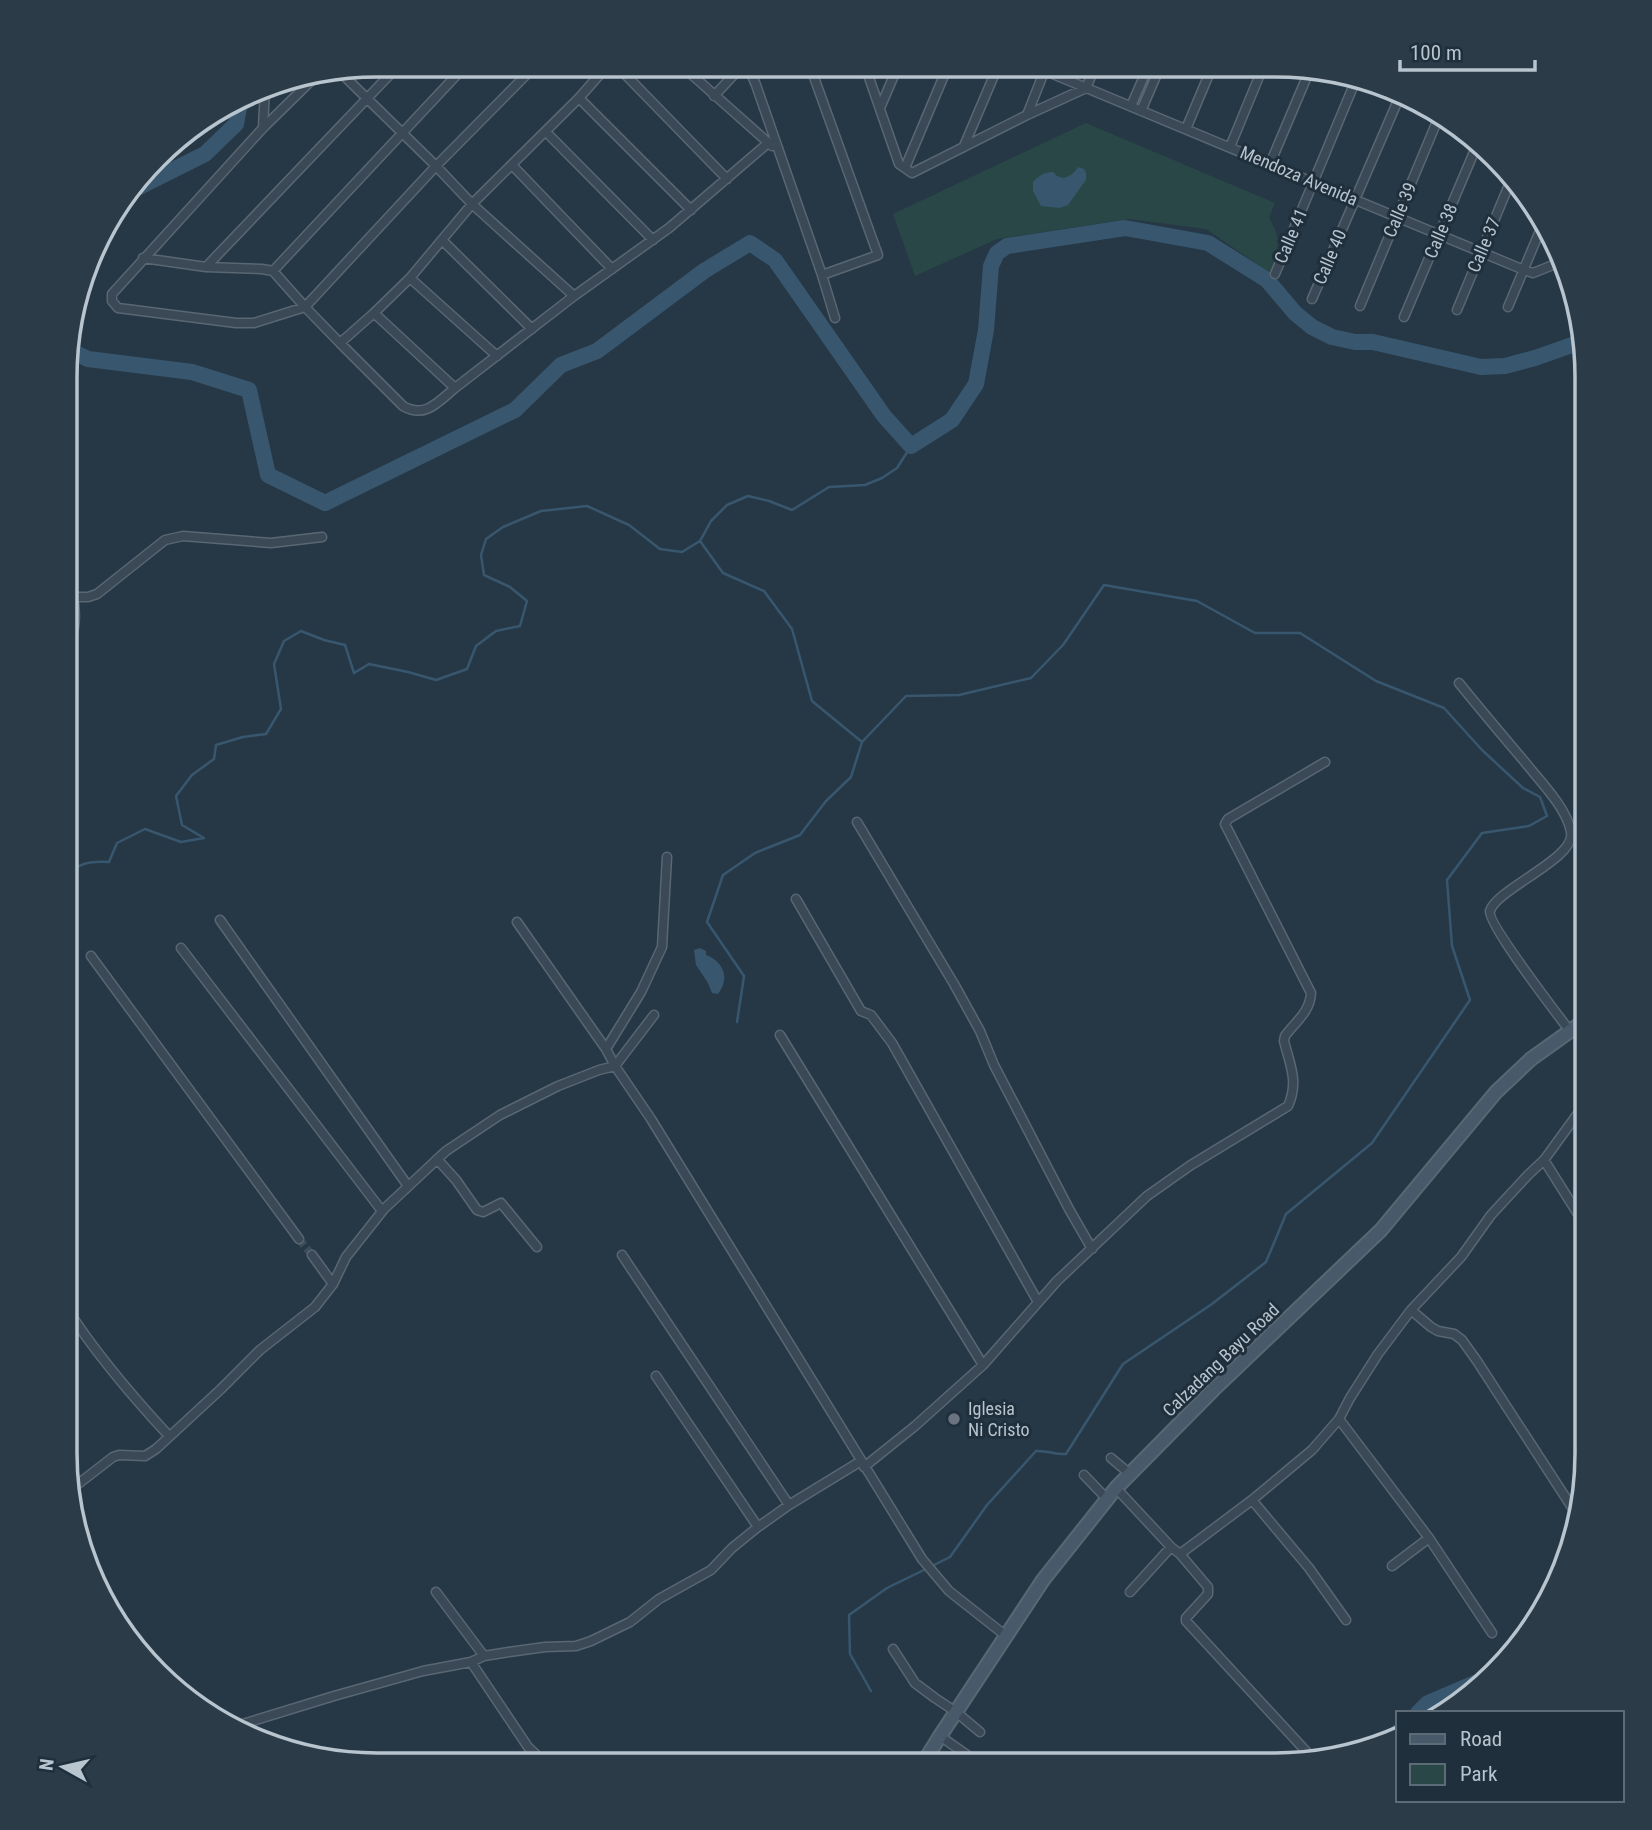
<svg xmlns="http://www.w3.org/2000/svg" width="1652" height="1830" font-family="'Roboto Condensed',sans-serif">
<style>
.green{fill:#284746}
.water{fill:#38576e}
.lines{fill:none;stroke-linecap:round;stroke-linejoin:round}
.stream{stroke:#38576e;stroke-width:2.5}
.river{stroke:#38576e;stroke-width:16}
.street-tunnel{stroke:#3c4d5a;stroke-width:8;stroke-dasharray:8 4;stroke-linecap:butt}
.street-casing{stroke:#596772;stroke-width:11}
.secondary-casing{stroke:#596772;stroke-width:16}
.street{stroke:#3a4955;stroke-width:8}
.secondary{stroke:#485969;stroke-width:12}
.worship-dot{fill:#6b7280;stroke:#1f2f3b;stroke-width:2.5}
.labels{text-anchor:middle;stroke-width:6;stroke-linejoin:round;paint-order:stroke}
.street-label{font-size:18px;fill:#b8c4ce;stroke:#1f2f3b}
.poi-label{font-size:18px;fill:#b8c4ce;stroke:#1f2f3b;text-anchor:start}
.rim{fill:none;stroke:#b8c4ce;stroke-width:3.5}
</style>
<rect width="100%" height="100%" fill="#263846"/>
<path class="green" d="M1086,123L1275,203L1269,218C1283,240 1278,251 1270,273L1206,229L1129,219L997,239L915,276L893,214Z"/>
<path class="water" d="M1078,167L1084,169L1086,173V180L1068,205L1060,208L1041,206L1033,191V182C1038,176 1045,172 1053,172C1061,183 1073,176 1078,167Z
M700,948L706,951V955C724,962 730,978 718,994L712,993L708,983L696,965L694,950Z"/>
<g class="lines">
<path class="stream" d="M700,541L723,573L764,591L792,629L812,701L862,742L906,696L959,695L1031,678L1063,645L1104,585L1197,601L1255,633H1300L1376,681L1444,708L1482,750L1523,788L1540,797L1547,816L1529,826L1482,833L1447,880L1452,946L1470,1000L1372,1143L1286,1214L1266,1262L1212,1304L1123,1364L1066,1454C1055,1455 1047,1450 1036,1451L987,1505L950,1557L932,1566
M68,879C74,862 93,861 109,862L117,843L145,829L181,842L204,838L182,825L176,796L192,775L214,759L216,745L243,737L266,734L281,709L274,664L284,641L301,631L324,640L345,645L354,673L369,664L408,672L436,680L467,669L476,646L496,631L520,626L527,601L510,587L484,575L481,555L486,539L503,527L541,511L587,506L629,525L660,549L682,552L700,541L711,521L727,505L748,496L769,501L792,510L829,487L865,485L882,478L897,468L911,446
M737,1022L744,976L707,922L723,875L755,853L800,835L826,801L851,777L862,742
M67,1030L74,1020L68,1012
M67,1164L74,1152L72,1114L67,1111
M871,1691L850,1654L849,1615L887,1588L926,1569"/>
<path class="river" d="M131,191L205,154L236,124L240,102
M71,351L88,359L192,372L249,390L268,475L325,503L515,410L561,365L597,351L704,271L750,243L775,260L884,416L911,446L952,420L976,384L986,330L991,266L997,253L1007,246L1125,228L1208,243L1267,280L1295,313L1312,327L1332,337L1355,342H1373L1481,367L1505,366L1535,358L1572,345L1583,339
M1418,1713L1428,1703L1477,1682
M1390,1742L1398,1732"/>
<path class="street-tunnel" d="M299,1239L312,1255"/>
<g class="street-casing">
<path id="street" d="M608,65L579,98L691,210
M616,65L727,179
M682,66L772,146
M748,66L756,85L822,275L835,318
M810,66L878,255L822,275
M865,66L899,164L912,173L1027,115L1086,88L1095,67
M1036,67L1524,270L1533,273L1563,261
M339,71L436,166L472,204L574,296L455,388L374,313L410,278L472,204L579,98
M318,74L263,128L112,294V301L118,308L236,323H254L305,307L436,166L536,65
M714,96L742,66
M1131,106L1148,67
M880,108L898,66
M1141,111L1160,67
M1027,115L1046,67
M263,128L265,88
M1186,129L1212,67
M546,132L653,240
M964,146L998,66
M1230,147L1263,67
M1270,164L1311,67
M512,165L612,269
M905,168L948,66
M442,240L532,329
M143,258L206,267
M273,271L466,65
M1275,274L1355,82
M410,278L497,356
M574,296L669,228L768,143
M1312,299L1399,98
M1360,306L1440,114
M1508,307L1544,221
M1457,310L1511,180
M374,313L340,343L305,307L273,271L262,269L206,267L399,65
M1404,317L1477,145
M340,343L403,406C425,419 438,402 455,388
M73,597H88L97,594L165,540L183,536L271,543L322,537
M69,650C74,630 77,618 73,597L69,595
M1459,683C1480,709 1502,735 1524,761C1539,780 1567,808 1571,832C1577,858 1496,889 1490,911C1487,923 1558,1015 1569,1030
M857,822L954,984L980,1031L994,1065L1069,1209L1092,1249
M667,857L662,947L641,992L606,1049L615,1066L651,1119L922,1559L949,1591L1006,1636
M796,899L861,1011L871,1015L892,1043L1038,1302
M220,920L408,1186
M517,922L606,1049
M181,948L382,1211
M91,956L299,1239
M780,1035L983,1365
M437,1159L456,1180L477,1210L483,1212L501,1203L537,1247
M1544,1160L1583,1222L1587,1231
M312,1255L333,1284
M622,1255L789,1505
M66,1307C95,1353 132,1396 169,1436
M1411,1310L1431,1327L1438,1331L1454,1334L1462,1340L1477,1361L1575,1512
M656,1376L758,1527
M1339,1419L1429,1538L1492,1633
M1111,1458L1130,1474
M864,1467L915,1426L983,1365L1057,1281L1147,1196L1191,1165L1288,1106C1299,1082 1290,1065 1284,1041L1285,1036C1296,1021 1310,1012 1311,993L1225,824L1228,819L1325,762
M1084,1475L1107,1499
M1116,1488L1171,1547L1180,1554L1208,1587V1594L1186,1618V1621L1315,1761
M69,1491L113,1457L119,1455L145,1456L156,1449L221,1389L260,1350L315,1307L333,1284L346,1257L384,1209L446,1151L500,1115L558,1086L599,1070L615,1066L654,1015
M1252,1500L1309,1568L1346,1620
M1180,1554L1252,1500L1312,1450L1339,1419L1350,1398L1378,1354L1411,1310L1461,1257L1491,1215L1528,1175L1544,1160L1587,1101
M1392,1566L1429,1538
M436,1592L484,1656
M1130,1592L1171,1547
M893,1649L915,1683L935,1698L956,1712L980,1732
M471,1662L528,1747L547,1765
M233,1727L334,1696L423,1671L471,1662L484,1656L509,1652L545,1647L576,1646L591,1641L630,1622L659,1599L711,1570L732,1548L758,1527L789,1505L861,1461
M940,1736L967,1755L974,1765
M854,1760L862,1765"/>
</g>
<g class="secondary-casing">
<path id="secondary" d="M922,1765L940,1736L1043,1580L1116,1488L1213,1390L1381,1230L1496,1092L1531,1059L1587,1019"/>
</g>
<use href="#street" class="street"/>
<use href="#secondary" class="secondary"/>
</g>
<circle class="worship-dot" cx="954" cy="1419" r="7"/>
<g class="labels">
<g class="street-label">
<text transform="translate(1299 176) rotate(23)" y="6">Mendoza Avenida</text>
<text transform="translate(1400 210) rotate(-67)" y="6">Calle 39</text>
<text transform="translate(1441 231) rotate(-67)" y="6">Calle 38</text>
<text transform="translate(1291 236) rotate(-67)" y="6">Calle 41</text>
<text transform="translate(1484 245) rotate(-67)" y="6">Calle 37</text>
<text transform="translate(1330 257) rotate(-67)" y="6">Calle 40</text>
<text transform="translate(1221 1360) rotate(-44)" y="6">Calzadang Bayu Road</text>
</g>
<g class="poi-label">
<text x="968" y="1415">Iglesia<tspan x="968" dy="21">Ni Cristo</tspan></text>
</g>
</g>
<path d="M0 0H1652V1830H0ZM377 77H1275A300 300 0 0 1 1575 377V1453A300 300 0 0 1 1275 1753H377A300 300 0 0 1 77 1453V377A300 300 0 0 1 377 77Z" fill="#2b3b47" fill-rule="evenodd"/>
<path class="rim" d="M377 77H1275A300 300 0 0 1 1575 377V1453A300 300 0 0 1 1275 1753H377A300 300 0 0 1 77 1453V377A300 300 0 0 1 377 77Z"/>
<rect x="1396" y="1711" width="228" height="91" fill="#1f2f3b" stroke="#5c6b76" stroke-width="2"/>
<rect x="1410" y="1734" width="35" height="10" fill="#485969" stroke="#5c6b76" stroke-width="2"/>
<text x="1460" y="1746" font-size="21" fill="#b8c4ce">Road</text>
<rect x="1410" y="1764" width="35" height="21" fill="#284746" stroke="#5c6b76" stroke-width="2"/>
<text x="1460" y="1781" font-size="21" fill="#b8c4ce">Park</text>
<g transform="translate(63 1767) rotate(278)" stroke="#1f2f3b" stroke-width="5" paint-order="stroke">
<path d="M0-5L12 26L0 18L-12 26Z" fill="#b8c4ce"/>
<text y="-10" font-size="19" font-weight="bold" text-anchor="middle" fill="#b8c4ce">N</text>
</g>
<path d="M1400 60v10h135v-10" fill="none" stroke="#b8c4ce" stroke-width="3.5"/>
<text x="1410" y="60" font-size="21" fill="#b8c4ce" stroke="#1f2f3b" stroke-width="5" paint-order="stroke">100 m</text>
</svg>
